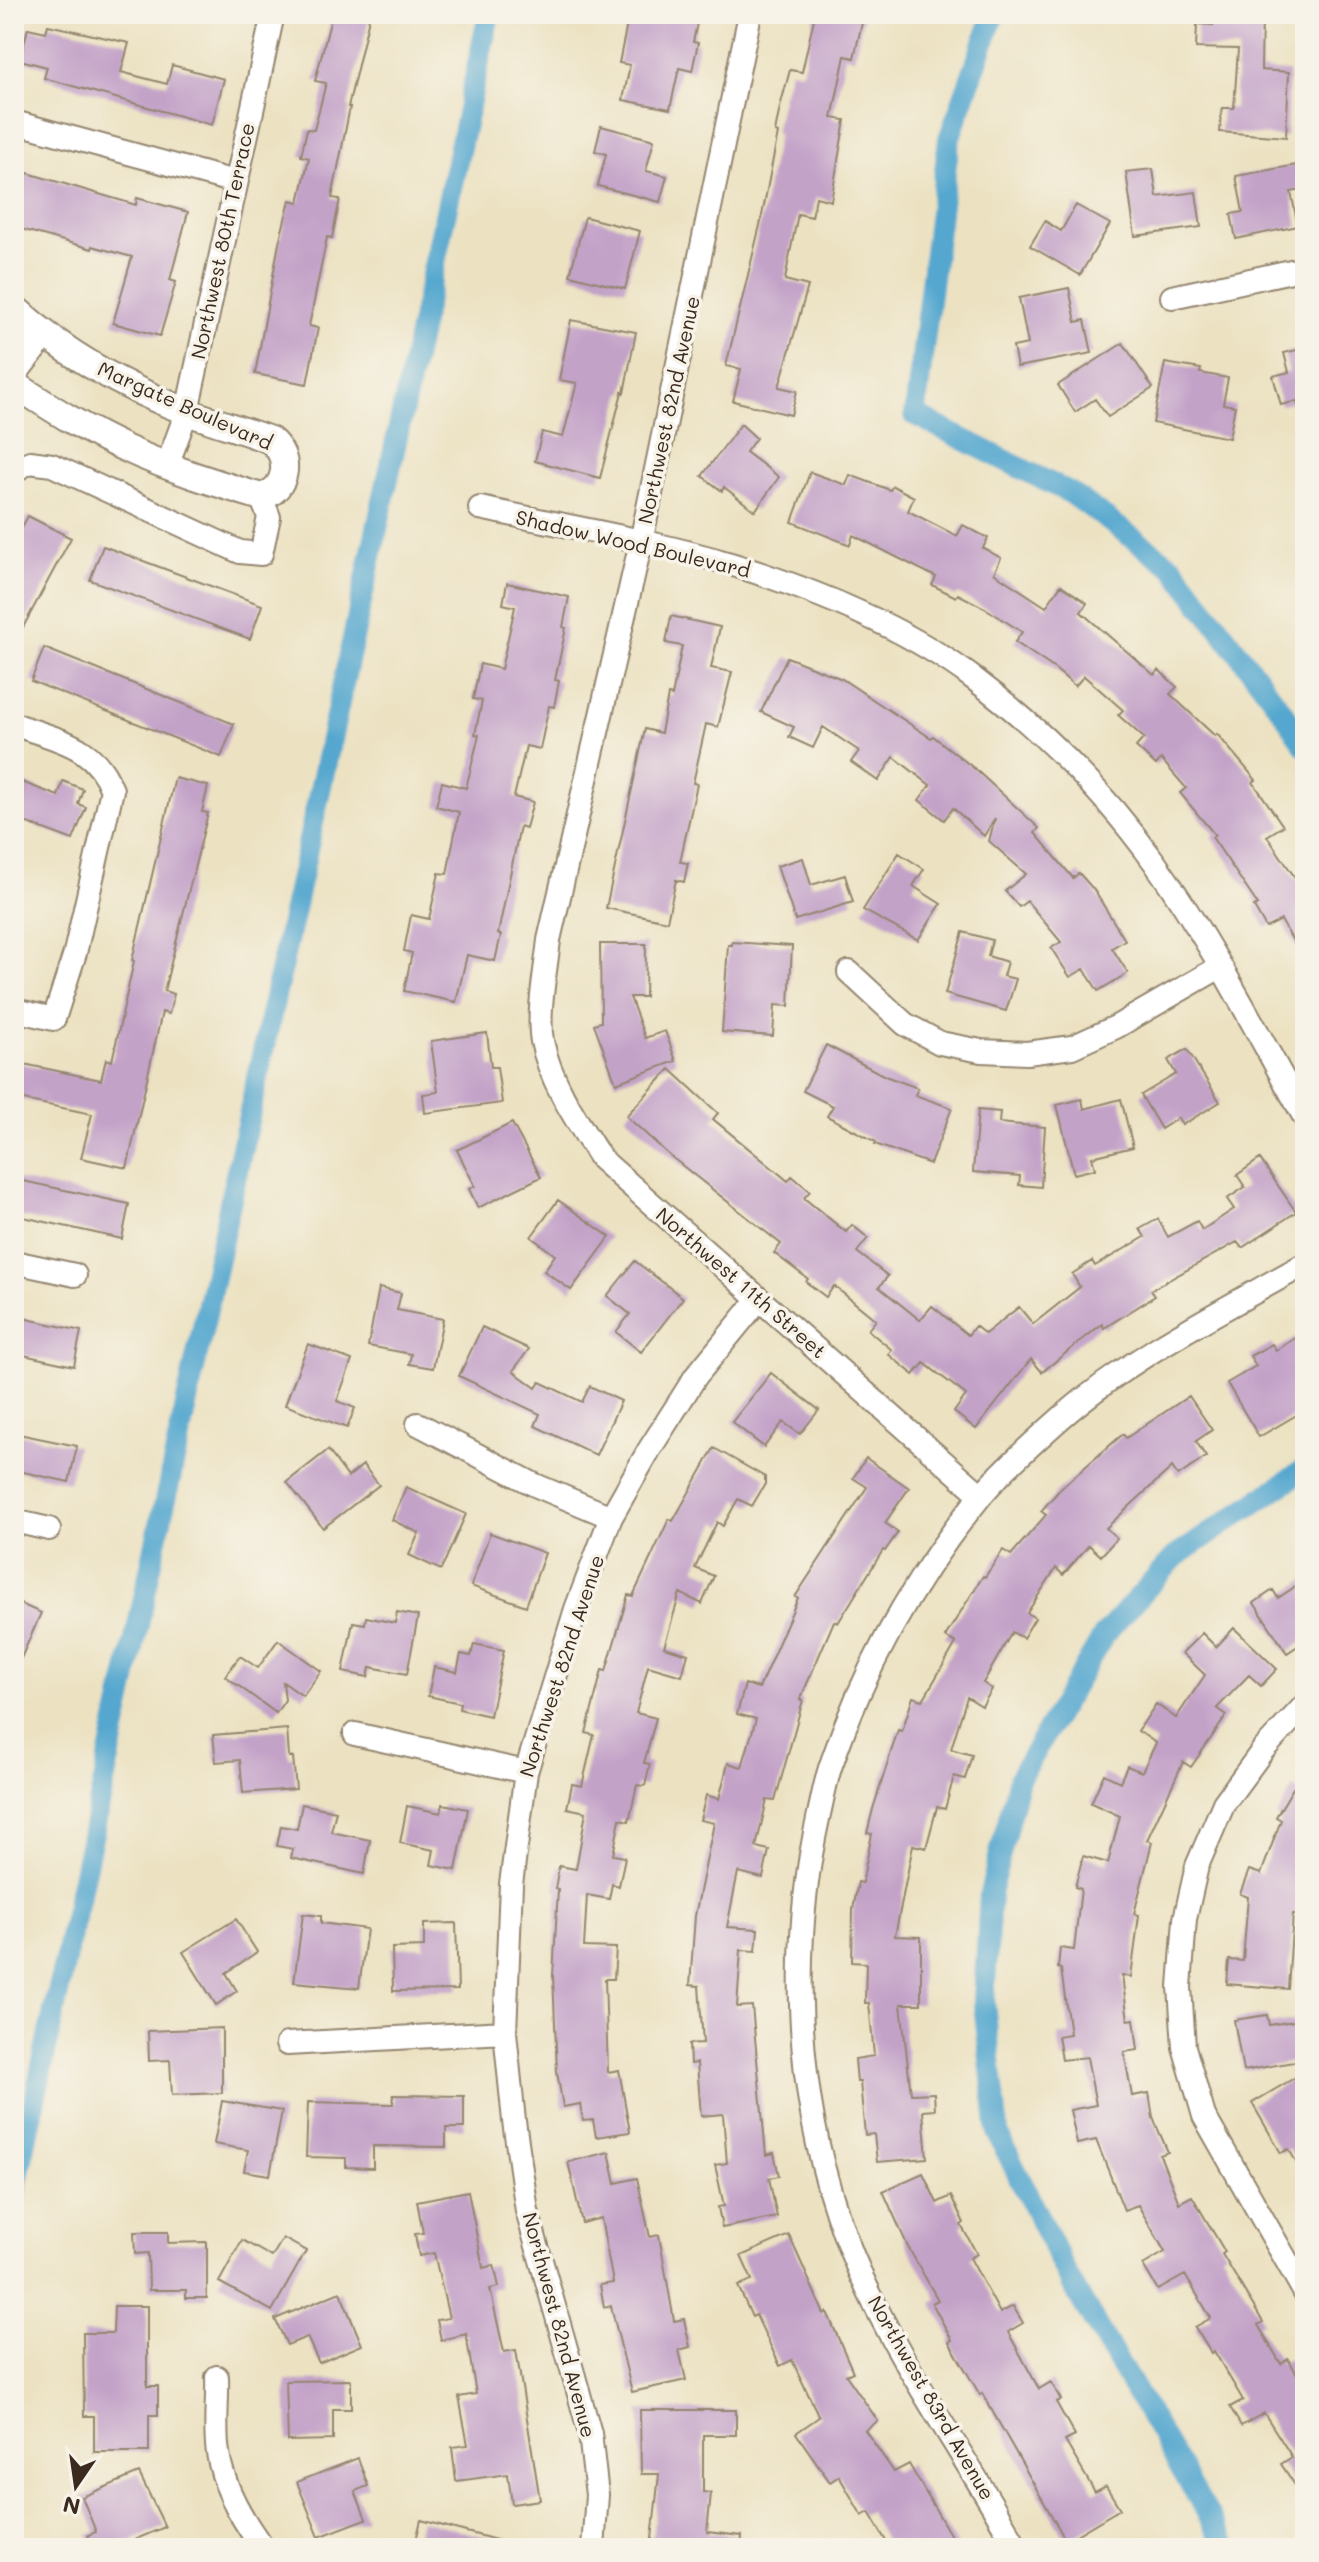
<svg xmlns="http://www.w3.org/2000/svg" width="1319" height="2562" font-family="Mali,sans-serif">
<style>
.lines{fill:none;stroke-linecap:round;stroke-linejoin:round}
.canal{stroke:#54a7cf;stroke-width:22}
.building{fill:#c3a2c8}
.minor-casing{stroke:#948670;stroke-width:26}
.tertiary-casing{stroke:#948670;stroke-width:30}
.minor{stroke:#fff;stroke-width:22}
.tertiary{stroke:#fff;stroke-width:26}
.labels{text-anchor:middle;stroke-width:7;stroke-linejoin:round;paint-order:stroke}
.street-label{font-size:20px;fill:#3b2a1e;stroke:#f7f3e8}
</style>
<rect width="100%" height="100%" fill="#f7f3e8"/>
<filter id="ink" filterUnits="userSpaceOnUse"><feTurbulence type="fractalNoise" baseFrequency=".0125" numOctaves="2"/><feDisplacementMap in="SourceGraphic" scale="16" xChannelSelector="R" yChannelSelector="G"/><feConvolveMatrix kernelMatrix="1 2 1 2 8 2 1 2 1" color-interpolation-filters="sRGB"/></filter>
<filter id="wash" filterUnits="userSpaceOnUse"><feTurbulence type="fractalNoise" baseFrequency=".006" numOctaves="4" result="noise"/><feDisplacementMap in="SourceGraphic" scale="32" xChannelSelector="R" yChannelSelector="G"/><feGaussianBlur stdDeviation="1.8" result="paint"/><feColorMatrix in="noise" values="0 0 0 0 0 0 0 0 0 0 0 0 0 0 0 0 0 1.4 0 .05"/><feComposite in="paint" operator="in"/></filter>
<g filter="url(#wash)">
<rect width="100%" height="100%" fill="#ece2c2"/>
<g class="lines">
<path class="canal" d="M994,14L949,139L915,415L1072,494L1173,567L1286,716L1305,746
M14,2195L489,14
M1228,2548L1069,2279L998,2134L984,2003L990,1894L1019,1778L1104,1635L1175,1557L1305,1469"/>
</g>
<g id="blocks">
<path class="building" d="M332,14H370L348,107H350L332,198L340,199L332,238L327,237L309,326L318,328L307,384L255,374L279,243L290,200L299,202L309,158L301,156L307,129L314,130L326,83L315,81Z
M629,14H699L693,42L698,43L692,71L679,68L670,109L623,100L630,65L619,63Z
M815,14H864L854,58L845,56L832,118L845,120L831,201L816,197L812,217L798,214L790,253L785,280L808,286L779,387L797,391L791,415L733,401L741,369L726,366L761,221L778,133L775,132L780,107L790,70L802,72Z
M1213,14H1262L1261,70L1289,72L1286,137L1220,132L1222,108H1234L1238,49L1196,48L1197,24L1213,25Z
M48,25L129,43L121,72L167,84L172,65L224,79L212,125L44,78L47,67L20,60L28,28L46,32Z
M601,126L654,140L646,171L667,176L660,202L598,186L606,154L595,151Z
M1297,165L1302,190L1291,192L1298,226L1236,239L1231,214L1243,212L1236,176Z
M14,169L136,205L137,198L188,212L170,280L176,282L160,336L113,323L132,257L92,246V249L14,227Z
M1153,169L1157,197L1196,192L1201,227L1135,236L1126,172Z
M1076,205L1110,224L1080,275L1030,246L1045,221L1061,231Z
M585,217L640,231L625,289L570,275Z
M1069,288L1076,322L1085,320L1092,353L1017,367L1013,347L1028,344L1019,298Z
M571,320L636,332L624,393L622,392L600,478L535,461L542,432L563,437L577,383L559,380Z
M1123,343L1153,388L1108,417L1095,399L1075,412L1058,385Z
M1305,348V409L1299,410L1297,401L1281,405L1273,376L1289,372L1284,353Z
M1165,363L1201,369L1200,373L1228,378L1223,404L1235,406L1229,438L1153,423Z
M741,424L756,438L746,452L779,477L755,511L724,487L722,491L702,476Z
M810,472L846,485L850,475L890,490L893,486L914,497L908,511L957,536L963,525L988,538L983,548L1001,558L994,573L1046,607L1061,585L1087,603L1081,612L1154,675L1159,670L1177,687L1170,694L1215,736L1217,734L1256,780L1253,782L1283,826L1267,836L1298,882L1305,878V962L1281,920L1266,928L1254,907L1258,905L1212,837L1215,835L1180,793L1186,788L1161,759L1156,765L1136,747L1144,738L1118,715L1123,710L1084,676L1075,686L1055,669L1015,642L1022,632L985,608L958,594L956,597L932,585L936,577L853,535L850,545L792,522Z
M28,516L71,538L14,644V542Z
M103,546L262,605L250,639L90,580Z
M507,583L569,597L563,627L566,628L555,680L559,681L554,707L549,706L540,749L526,746L514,797L533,802L526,828L520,826L498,934L501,935L495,961L467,955L456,1002L404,991L412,953L404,951L411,915L429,919L439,873L447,874L459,812L436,806L442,782L466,788L479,735L475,734L482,701L473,699L480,664L501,669L515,607L503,604Z
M671,616L720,627L711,668L732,672L718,727L706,724L693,783L697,784L680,862L688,863L684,882L676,880L667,921L606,908L645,729L661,733L668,695L672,696L682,646L666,643Z
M44,648L234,724L221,757L31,681Z
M787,657L842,679L931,738L933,736L975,769L1039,828L1035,833L1073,878L1079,873L1094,890L1125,940L1112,948L1128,973L1098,991L1084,969L1070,977L1051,948L1061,942L1027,901L1019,907L1005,891L1026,874L989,841L995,818L984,836L953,808L944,820L919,800L930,785L894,757L878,781L851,762L859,751L823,727L813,748L789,737L794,727L761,712Z
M175,778L208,786L202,812L208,813L164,991L174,994L169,1014L162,1012L127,1168L81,1158L92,1114L14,1098V1062L101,1080L106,1059L112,1061L134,961L132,960Z
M14,779L58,796L63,781L83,789L78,804L86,807L73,840L14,818Z
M899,853L924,869L913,886L941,904L918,940L863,910Z
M803,858L811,885L845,875L853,902L795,920L777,866Z
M963,932L992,940L988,956L1007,962L1003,976L1016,979L1006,1011L945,994Z
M732,942L792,946L789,1006L775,1005L773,1036L722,1032L728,945H732Z
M600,944H646L645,997H630L645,1038L665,1031L676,1061L616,1083L594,1024L601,1022Z
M487,1033L491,1067H497L502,1103L425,1113L423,1094L438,1092L431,1041Z
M826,1045L885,1076L918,1088L915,1095L952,1108L930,1164L875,1144L876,1142L827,1116L833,1106L803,1091Z
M1187,1049L1220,1102L1182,1125L1178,1118L1161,1129L1141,1095L1176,1074L1168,1060Z
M670,1069L718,1113L713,1119L788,1181L792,1176L810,1191L804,1198L846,1232L852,1225L868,1238L857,1252L888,1276L879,1287L920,1320L932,1306L968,1335L975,1326L985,1334L1019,1307L1033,1324L1080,1287L1072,1274L1092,1261L1095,1266L1145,1237L1140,1229L1158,1219L1168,1237L1197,1221L1202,1230L1234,1209L1227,1199L1245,1187L1237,1175L1260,1159L1296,1212L1242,1248L1237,1242L1151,1290L1155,1296L1104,1328L1102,1324L1042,1372L1031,1359L976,1429L954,1412L966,1395L924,1363L914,1375L888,1354L892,1350L868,1330L876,1320L834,1286L826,1297L806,1282L808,1279L774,1253L781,1244L669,1155L626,1116Z
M1082,1099L1084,1109L1121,1099L1133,1147L1092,1157L1095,1169L1074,1174L1057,1105Z
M978,1110L1000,1112L999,1123L1045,1127L1041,1187L1019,1185L1020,1176L973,1172Z
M512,1123L541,1177L478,1208L469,1189L475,1186L457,1150Z
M14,1179L129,1204L122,1239L14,1215Z
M558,1200L610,1237L571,1290L544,1271L555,1255L531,1237Z
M635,1261L683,1298L641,1352L616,1332L630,1314L607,1296Z
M379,1288L401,1293L397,1310L443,1319L433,1368L409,1364L411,1354L368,1346Z
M14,1316L81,1331L74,1366L14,1353Z
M482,1327L529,1349L513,1371L536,1388L540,1382L582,1402L590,1386L621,1401L596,1455L535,1426L540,1414L459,1376Z
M1305,1332V1410L1259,1437L1227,1383L1256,1366L1250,1356L1272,1344L1276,1350Z
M308,1344L352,1360L337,1401L355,1408L347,1428L285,1405Z
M771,1373L819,1410L800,1434L783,1422L764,1447L732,1422Z
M1189,1396L1212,1430L1196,1441L1206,1457L1178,1476L1172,1467L1106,1528L1117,1538L1101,1556L1089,1545L1063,1575L1056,1568L1027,1613L1035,1618L1023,1638L1012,1632L983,1683L992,1689L982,1706L967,1697L951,1749L972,1755L965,1779L954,1776L945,1809L937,1807L926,1848L913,1845L895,1936L921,1937V2004H901L911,2094L934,2093L935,2110L923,2111L927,2158L877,2162L874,2134L865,2135L860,2082H857L855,2059L874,2056L869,2003H865L866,1963L852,1962L853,1910L858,1882L862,1883L872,1834L867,1833L873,1809L898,1730L902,1731L913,1697L923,1700L956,1643L945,1637L983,1576L985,1577L1003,1550L1011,1555L1046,1515L1041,1511L1061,1488L1123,1434L1126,1438Z
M14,1433L77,1446L69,1482L14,1470Z
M714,1448L765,1477V1484L752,1506L738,1499L723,1526L717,1522L695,1568L714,1576L702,1604L680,1593L664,1647L688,1654L682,1676L648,1666L636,1713L656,1718L644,1763L650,1764L645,1786L637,1785L629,1821L620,1819L613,1855L625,1857L619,1886L612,1884L609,1899L587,1895L584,1947L616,1948L614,1979H605L608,2072L619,2070L630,2132L596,2137L593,2120L583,2121L580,2104L563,2107L557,2072L553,1976L558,1890L555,1889L559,1866L576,1869L586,1812L567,1808L572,1784L582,1786L594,1735L586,1733L602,1670L606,1671L628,1595L633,1596L669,1519L673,1521Z
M328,1450L348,1477L363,1465L379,1485L323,1528L287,1482Z
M866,1458L909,1488L885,1523L898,1532L885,1551L883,1550L838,1623L834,1621L800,1700H803L775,1801L767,1800L756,1847L769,1850L763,1878L738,1872L727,1927L758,1929L756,1951L741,1950L737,2007L752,2006L766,2155L774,2153L779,2176L769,2178L777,2217L722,2228L718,2207L724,2206L715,2165L727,2163L723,2114L701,2116L697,2063L690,2064L689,2044L703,2043L699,1986L690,1985L695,1916L714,1823L700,1820L706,1795L719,1799L728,1763L742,1767L756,1719L737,1714L745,1684L759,1688L798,1598L795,1597L867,1487L853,1478Z
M406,1487L466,1514L441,1570L409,1555L419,1533L392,1520Z
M490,1533L545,1553L526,1606L471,1586Z
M1305,1580V1641L1287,1653L1254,1603L1273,1590L1278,1598Z
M14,1601L41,1613L14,1674Z
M397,1612L418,1616L407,1674L370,1667L368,1677L343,1672L353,1622L365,1624L366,1617L395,1623Z
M1234,1628L1277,1669L1261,1686L1249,1675L1217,1708L1227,1715L1191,1767L1183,1762L1147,1840L1152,1842L1134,1914L1139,1915L1131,1977L1122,1976L1128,2020L1134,2019L1138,2050L1124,2052L1132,2096L1149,2093L1153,2118L1168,2152L1160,2155L1179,2203L1192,2196L1225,2252L1222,2254L1263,2322L1258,2325L1281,2364L1288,2359L1305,2387V2500L1281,2464L1292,2457L1264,2413L1241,2426L1230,2407L1243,2400L1214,2351L1211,2353L1195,2327L1211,2318L1185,2275L1158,2290L1143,2265L1165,2252L1138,2205L1124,2210L1096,2140L1077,2144L1070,2110L1096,2105L1087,2057L1062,2060L1058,2036L1070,2034L1061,1969L1058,1968L1060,1948L1074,1950L1081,1889L1075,1887L1083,1856L1108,1863L1120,1816L1091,1803L1104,1774L1120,1782L1127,1766L1142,1772L1156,1743L1138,1731L1156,1704L1176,1718L1205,1675L1182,1653L1202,1633L1216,1647Z
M278,1640L321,1671L303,1696L283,1682L285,1700L276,1713L225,1676L240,1656L258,1668Z
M474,1644L504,1650L490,1716L459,1709L460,1703L428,1696L434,1667L457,1672L461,1654L471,1656Z
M287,1729L289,1757H293L296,1789L243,1793L240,1760L216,1762L213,1735Z
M1293,1788L1305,1795V1901L1299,1916L1293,1914L1288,1989L1227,1984L1229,1960L1243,1961L1248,1897L1240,1894L1249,1870L1261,1874L1281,1820L1276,1817Z
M302,1804L336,1811L331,1832L370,1840L364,1874L291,1858L293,1849L277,1846L281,1826L297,1829Z
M443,1804L468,1809L456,1870L431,1865L434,1850L400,1843L407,1806L441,1813Z
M303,1914L321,1916V1923L367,1929L359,1988L294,1982Z
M236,1919L257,1952L226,1973L237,1991L216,2005L183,1952Z
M456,1923L458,1990L393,1991L392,1948L424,1947V1924Z
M1267,2015L1269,2025L1300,2020L1305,2060L1243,2071L1234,2020Z
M222,2028V2093L172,2095L170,2060L149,2061L148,2031Z
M1296,2077L1305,2092V2179L1289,2149L1281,2153L1252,2103Z
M393,2095L464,2096V2128H446V2147L373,2146V2168L346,2167V2158L306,2157L308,2102L393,2104Z
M222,2101L282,2111L270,2175L244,2171L248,2150L214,2144Z
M609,2152L616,2183L637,2178L650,2237L659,2235L674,2321L684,2319L690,2347L679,2350L686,2380L632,2392L611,2306L604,2307L600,2285L613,2283L601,2218L582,2223L568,2162Z
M923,2173L937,2203L951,2196L964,2223L961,2225L977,2254L970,2258L1000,2313L1013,2306L1023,2323L1008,2332L1039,2389L1051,2382L1061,2400L1056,2402L1075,2436L1065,2441L1095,2492L1106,2486L1120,2509L1066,2541L982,2393L980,2395L949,2342L952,2340L932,2303L938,2300L908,2247L883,2191Z
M468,2191L483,2268L494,2265L499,2287L490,2289L504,2352L516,2350L540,2500L512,2504L508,2474L456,2481L452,2447L468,2445L459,2397L476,2394L466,2334L441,2340L437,2320L449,2318L434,2253L419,2256L415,2234L423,2233L417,2201Z
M134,2232H168V2243L207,2242V2298H186V2290H149L148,2253L135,2254Z
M789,2235L824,2314L827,2312L853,2372L846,2375L878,2421L865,2430L894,2472L909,2464L958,2548H890L869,2512L862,2516L839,2476L830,2482L796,2433L819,2417L792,2360L780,2366L756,2315L752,2317L738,2286L752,2280L741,2256Z
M283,2238L306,2251L272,2311L219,2282L242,2240L272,2257Z
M340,2292L362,2345L319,2363L307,2337L287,2345L275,2319Z
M114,2306H147V2386H158V2415H149V2452H94V2416H84L83,2333H113Z
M351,2380V2409H333V2440L288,2441L286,2381Z
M640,2410H736V2435H703V2492L711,2493L707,2532L742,2536L741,2548H651L659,2474H641Z
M358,2458L368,2486L355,2491L366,2519L319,2537L297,2482Z
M139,2473L165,2527L115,2548H94L88,2535L96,2532L82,2497Z
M421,2520L504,2542L503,2548H414Z"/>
</g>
</g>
<g filter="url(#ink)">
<use href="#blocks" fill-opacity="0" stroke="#948670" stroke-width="2"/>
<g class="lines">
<g class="minor-casing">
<path id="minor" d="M750,14L641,542L549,940C546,969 537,1013 542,1041C550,1082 579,1124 601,1159L981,1495
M14,122L235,182
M1172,297L1305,268
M167,466L187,411L273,14
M14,471L30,462L52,465L240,552L261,554L269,517L261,497
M480,508C564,526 651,540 734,565C816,591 904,626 973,678C1042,730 1105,793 1155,863C1212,943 1257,1033 1305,1118
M14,724C58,741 94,743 112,790L75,953L54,1019L14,1010
M849,972L905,1024L940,1043L981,1051L1027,1053L1072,1047L1116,1027L1220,967
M14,1262L75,1275
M418,1424L535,1485L611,1517
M14,1521L49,1529
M1305,1705L1263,1750L1224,1803L1197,1866L1185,1919L1180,1987L1184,2047L1204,2116L1305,2293
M355,1734L526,1772
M287,2044L505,2032
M217,2377C218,2401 214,2429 218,2453C223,2487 243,2521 263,2548
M593,2548L597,2495L590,2433L527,2211L514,2121L505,2032L511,1884L526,1772L576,1609L611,1517L649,1450L696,1376L759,1299
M1017,2548C956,2438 876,2334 837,2213C795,2088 790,1943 819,1814C823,1797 826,1778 832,1762C865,1666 916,1576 979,1498C1000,1472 1036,1440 1062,1417C1135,1354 1222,1311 1305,1264"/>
</g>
<g class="tertiary-casing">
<path id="tertiary" d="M14,308C64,353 125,388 188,412C215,422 243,430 270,440C291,456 289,489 261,497C216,483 170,469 127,449C87,431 51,408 14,384
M14,373L44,334"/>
</g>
<use href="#minor" class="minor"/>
<use href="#tertiary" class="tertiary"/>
</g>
</g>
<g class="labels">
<g class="street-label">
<text transform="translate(223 241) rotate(-78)" y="7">Northwest 80th Terrace</text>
<text transform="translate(185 406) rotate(24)" y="7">Margate Boulevard</text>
<text transform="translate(669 410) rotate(-78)" y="7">Northwest 82nd Avenue</text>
<text transform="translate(633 544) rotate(13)" y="7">Shadow Wood Boulevard</text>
<text transform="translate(741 1283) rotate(41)" y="7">Northwest 11th Street</text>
<text transform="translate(562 1666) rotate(-72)" y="7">Northwest 82nd Avenue</text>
<text transform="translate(559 2325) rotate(75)" y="7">Northwest 82nd Avenue</text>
<text transform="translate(931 2398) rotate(60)" y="7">Northwest 83rd Avenue</text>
</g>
</g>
<rect width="1319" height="2562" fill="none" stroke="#f7f3e8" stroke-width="48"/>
<g transform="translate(76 2486) rotate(193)" stroke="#f7f3e8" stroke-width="6" paint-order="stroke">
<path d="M0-6L14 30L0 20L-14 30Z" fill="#3b2a1e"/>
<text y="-12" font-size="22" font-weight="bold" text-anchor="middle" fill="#3b2a1e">N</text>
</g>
</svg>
